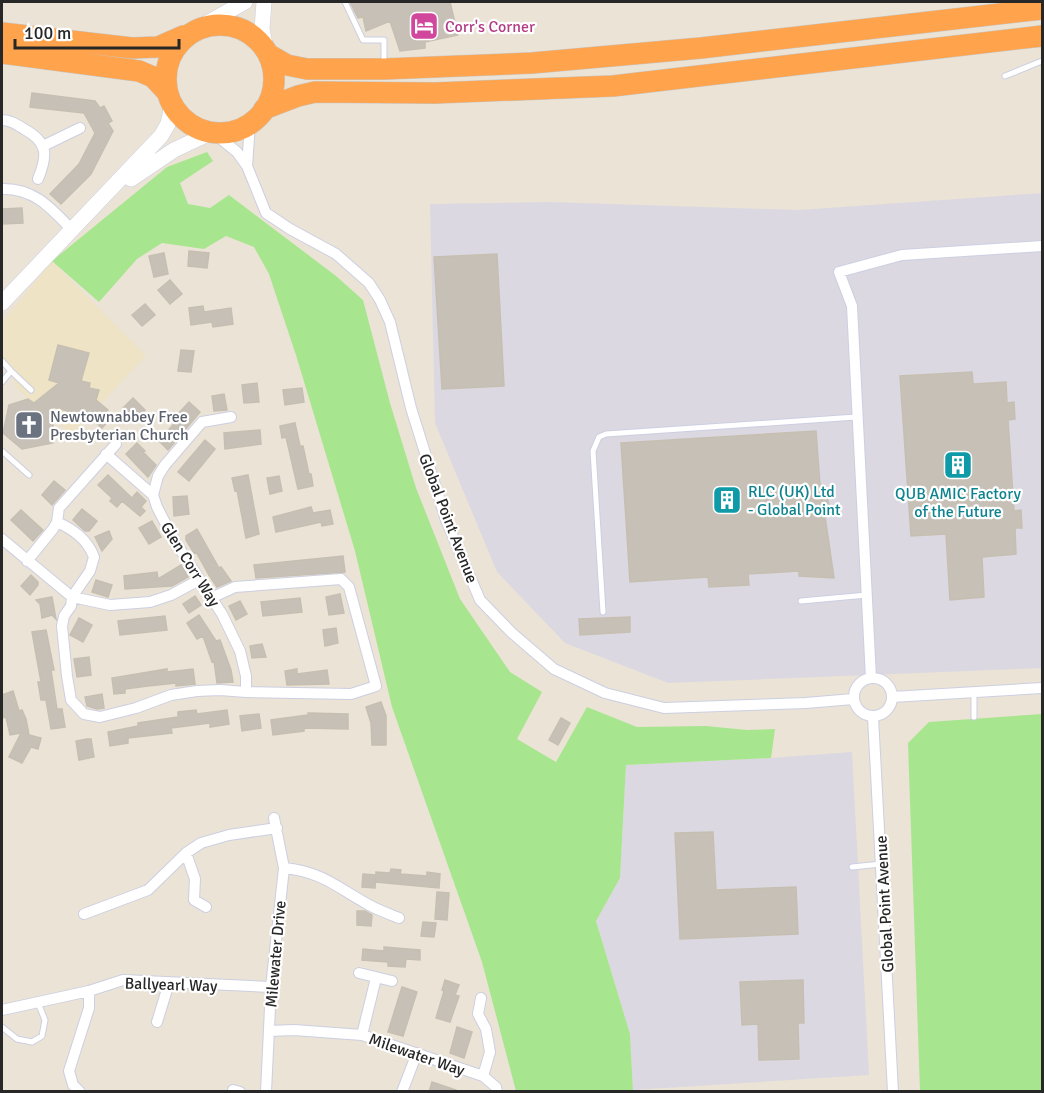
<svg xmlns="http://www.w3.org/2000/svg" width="1044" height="1093" font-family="Signika,sans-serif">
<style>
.industrial{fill:#dbd8e2}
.education{fill:#eee3c4}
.green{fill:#a7e68e}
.building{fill:#c6c0b7;stroke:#c6bfb1;stroke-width:1.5}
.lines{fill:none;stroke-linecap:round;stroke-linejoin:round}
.lane-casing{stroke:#cccfe1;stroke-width:7}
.street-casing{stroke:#cccfe1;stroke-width:12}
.secondary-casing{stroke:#cccfe1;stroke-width:16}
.highway-casing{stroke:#c7c7c7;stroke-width:22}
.lane{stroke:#fff;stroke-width:5}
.street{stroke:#fff;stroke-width:10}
.secondary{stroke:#fff;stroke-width:15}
.highway{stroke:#ffa44d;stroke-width:21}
.labels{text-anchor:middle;stroke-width:4.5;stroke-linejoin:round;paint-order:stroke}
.hotel-label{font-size:16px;fill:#b23c85;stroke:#fff;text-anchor:start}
.worship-label{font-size:16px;fill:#5b616d;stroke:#fff;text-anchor:start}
.culture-label{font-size:16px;fill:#0d838f;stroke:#fff;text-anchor:start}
.street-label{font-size:16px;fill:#272727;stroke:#fff}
</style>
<rect width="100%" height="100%" fill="#ebe3d6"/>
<path class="industrial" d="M1042,193V668L668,683L565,643L497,572L435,423L430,204L548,202L799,210Z
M852,752L869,1075L633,1090L630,1034L596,921L620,878L626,765L771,758Z"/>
<path class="education" d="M52,261L146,356L71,435L53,417L28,399L16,387L11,371L2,361V323Z"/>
<path class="green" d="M207,152L213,161L180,183L188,204L210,208L229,195L336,276L363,300L390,403L416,488L460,599L510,672L542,692L517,739L556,762L587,707L637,727L706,726L747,730L775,729L771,758L626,765L620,878L596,921L630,1034L633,1091H516L482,962L392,707L355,551L296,355L269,274L254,247L226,236L204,249L162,243L137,259L99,302L52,261L167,167Z
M1042,714V1091H920L908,743L929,722Z"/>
<path class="building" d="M350,2H450L458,35L425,42V48L400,51L390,21L366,31L363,17L358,18Z
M32,93L95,101L100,108L104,106L112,121L108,123L113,131L91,174L61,204L50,194L79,164L95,133L84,113L30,107Z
M22,208L23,223L2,224V209Z
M189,251L209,253L207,268L188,266Z
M164,253L168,274L154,277L149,256Z
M497,254L504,386L442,389L434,257Z
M170,280L182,294L170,304L158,290Z
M145,304L155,315L142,326L132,315Z
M203,306L204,312L231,308L233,324L213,327L212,322L191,325L189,308Z
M58,345L89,353L81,381L90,383L89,388L99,390L96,400L108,410L105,413L111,418L102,428L89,417L53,407V443L22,449L3,433L9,405L28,399L34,403L59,383L49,380Z
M181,350L194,351L191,372L178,371Z
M972,372L973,384L1006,382L1007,403L1014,402L1015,419L1008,420L1014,511L1021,510L1022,528H1015L1016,554L982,557L984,597L950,600L946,534L911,536L900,376Z
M257,383L259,402L244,403L242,385Z
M302,388L304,402L285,405L283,390Z
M224,394L227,410L214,411L212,396Z
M133,398L145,410L136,420L123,408Z
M189,402L200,412L168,450L159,441L179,418L176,416Z
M295,423L300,446H303L309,474H311L313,486L298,489L286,437L282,438L280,426Z
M260,430L261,444L225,449L224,433Z
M816,431L820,485H825L831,516H825L834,578L799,576V571L748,574L749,585L709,587L708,577L630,582L621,443Z
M205,440L215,449L189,481L178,472Z
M137,443L145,451L143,452L156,465L148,477L126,454Z
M108,475L132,498L137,492L146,501L141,507L145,511L140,516L122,501L117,507L110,501L112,498L98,485Z
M248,475L259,534L246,538L237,490L235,491L232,478Z
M279,476L282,491L270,494L267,478Z
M54,481L65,490L52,505L42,495Z
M187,496L189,514L174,516L173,497Z
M311,507L313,513L330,510L333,524L322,526L321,522L276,532L273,517Z
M82,509L97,521L89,531H85L73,520Z
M21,510L43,530L33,541L11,520Z
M152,521L161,537L149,544L139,528Z
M197,529L219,568L221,567L231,581L217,587L209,575L196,552L194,553L186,540V536Z
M109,531L112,539L102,551L95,537Z
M343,556L345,572L256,578L254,565Z
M181,565L188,577L172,586L125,589L124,576L157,572L158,579Z
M31,575L38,582V585L30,595L21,586Z
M96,580L112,585L108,597L92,592Z
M340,594L344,613L329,615L326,597Z
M195,596L201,605L189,613L183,604Z
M52,597L56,619L52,615L42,618L40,604L36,600Z
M300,598L302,612L263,616L261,602Z
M240,601L247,614L236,620L229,606Z
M199,615L216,641L220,640L231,670L233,682L217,683L214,661L212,662L203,636L197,639L187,623Z
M165,616L167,630L120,635L118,621Z
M630,617V632L580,635L579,619Z
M79,618L92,625L83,642L70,635Z
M336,628L338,643L325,646L323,630Z
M46,630L54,670H51L57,709H62L65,727L51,729L46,700H41L38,682H41L32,632Z
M262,644L266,657L252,658L250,646Z
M89,657L91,675L77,677L74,659Z
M167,669V672L193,669L195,684L176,686V683L148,686L125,689V693L114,694L112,678Z
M297,669V674L327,670L329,684L287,685L285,671Z
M13,691L19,711L22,710L26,719L29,735L41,738L38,749L31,747L22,763L9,757L21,733L10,735L6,717L2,718V695Z
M102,694L104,708L97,709L87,706L85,697Z
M381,702L386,716V745H372L371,723L366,707Z
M196,710L197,714L227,710L229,724L210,727V723L171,728L172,733L128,738V743L110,746L108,732L138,726V723L178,717V712Z
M308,713L348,714V729L304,728V731L273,735L271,720L308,715Z
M259,714L261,728L242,731L240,716Z
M561,718L570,723L558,745L549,740Z
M87,739H91L94,757L79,760L76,741Z
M713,832L716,890L796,887L798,934L680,939L675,833Z
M391,869L401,870L400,874L427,876V872L440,874L439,888L376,882V872L390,873Z
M363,874L376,875L375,888L362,887Z
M437,892L449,893L447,920L435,919Z
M357,911H365L372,915L371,926L357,925Z
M423,922L436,923L434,937L421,936Z
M384,947L420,950V960L406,959L405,967L388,966V962L362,960L363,949L384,951Z
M445,980L459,985L455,995L459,996L450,1022L436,1018L444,991L442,990Z
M803,980L804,1023H798L799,1059L759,1060L758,1024L742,1025L740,982Z
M402,987L417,992L403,1036L388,1032Z
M457,1027L472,1032L464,1058L450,1053Z
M432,1082L456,1090V1092H429Z"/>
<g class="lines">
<g class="lane-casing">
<path id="lane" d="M345,2L363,40H384V65
M1005,76L1042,61
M2,361L11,371L2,382
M11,371L31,390
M2,451L29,475
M801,601L867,595
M603,612L593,451L599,437L606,434L856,417
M974,693V717
M852,867L881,864
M2,1027L17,1039L32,1042L42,1036L45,1020L38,1003"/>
</g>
<g class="street-casing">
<path id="street" d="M2,120C10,120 16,124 24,129C48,142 48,155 38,179
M216,135L237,152L247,166L266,213L290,229L336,254L369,283L380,300L390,322L411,408L446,520L480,600L512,633L554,669L605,693L664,708L806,703L853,699
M43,146L80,128
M247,166L250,124
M2,189C34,188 51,208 72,230
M106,454L153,495L157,507L174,540L222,614L240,651L246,676V692
M153,495L158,476L165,465L202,422L231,417
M57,522C74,530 87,539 94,557L90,571L72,597L71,606L64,616L62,626L67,676L71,700L84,714L100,717L136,708L171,695L197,691L220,690L246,692L351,694L376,686L349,587L341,579L235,587L211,598
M2,539L72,597L110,605L150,602L171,595L199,580
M27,561L53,529L57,522L59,508L116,444
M854 697a19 19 0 1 1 38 0a19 19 0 1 1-38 0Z
M871,678L852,306L839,272L902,255L1042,246
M892,697L1042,688
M873,717L893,1092
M186,853L195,879L194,900L206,907
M284,868C323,872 336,887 369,905C378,910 389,914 399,918
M84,914L148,890L186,853L201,843L229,835L277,828
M359,973L392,981
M481,998L478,1014L486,1029L490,1052L483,1076
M2,1010L89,991L123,980L271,987
M157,1022L169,983
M269,1031L294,1030L362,1035L483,1076L496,1087L497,1092
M362,1035L376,978
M233,1090L240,1092
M80,1092L73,1085L69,1071L89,1008V991
M266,1092L271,987L284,868L274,818
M402,1092L417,1053"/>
</g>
<g class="secondary-casing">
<path id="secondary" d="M264,2L262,29L266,50
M200,27L245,2
M131,179L174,150L208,134
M2,303L161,136L168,124L172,105"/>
</g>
<g class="highway-casing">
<path id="highway" d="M166 79a54 54 0 1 1 108 0a54 54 0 1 1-108 0Z
M2,33L132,48L158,47L183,36
M2,53L139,71L153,77L168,93
M268,54L287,65L307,69H384L532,63L701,48L1042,9
M264,109L298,96L315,92L435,93L613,86L1042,36"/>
</g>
<use href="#lane" class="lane"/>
<use href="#street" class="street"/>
<use href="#secondary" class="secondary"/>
<use href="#highway" class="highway"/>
</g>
<defs>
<g id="hotel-square" transform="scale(1.5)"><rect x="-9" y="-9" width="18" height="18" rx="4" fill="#d1479c" stroke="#fff"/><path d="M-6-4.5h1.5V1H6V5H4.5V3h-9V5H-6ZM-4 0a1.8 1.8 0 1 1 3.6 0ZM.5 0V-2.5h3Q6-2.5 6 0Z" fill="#fff"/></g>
<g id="church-square" transform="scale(1.5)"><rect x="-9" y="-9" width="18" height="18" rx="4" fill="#6b7280" stroke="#fff"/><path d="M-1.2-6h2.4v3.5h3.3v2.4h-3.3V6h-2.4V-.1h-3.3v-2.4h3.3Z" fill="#fff"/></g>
<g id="building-square" transform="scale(1.5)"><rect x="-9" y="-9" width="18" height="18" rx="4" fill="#0f9aa8" stroke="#fff"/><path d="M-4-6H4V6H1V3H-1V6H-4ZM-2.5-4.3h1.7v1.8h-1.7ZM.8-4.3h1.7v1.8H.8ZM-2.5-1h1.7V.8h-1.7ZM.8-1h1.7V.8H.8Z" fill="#fff"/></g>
</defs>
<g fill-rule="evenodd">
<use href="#hotel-square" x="424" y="26"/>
<use href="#church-square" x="29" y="425"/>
<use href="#building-square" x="958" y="465"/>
<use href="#building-square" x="727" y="500"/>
</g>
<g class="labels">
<g class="hotel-label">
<text x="445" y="32">Corr's Corner</text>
</g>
<g class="worship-label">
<text x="50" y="422">Newtownabbey Free<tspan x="50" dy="18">Presbyterian Church</tspan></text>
</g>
<g class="culture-label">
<text x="748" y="497">RLC (UK) Ltd<tspan x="748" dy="18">- Global Point</tspan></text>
<text x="958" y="499" text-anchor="middle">QUB AMIC Factory<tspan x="958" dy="18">of the Future</tspan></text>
</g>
<g class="street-label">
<text transform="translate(449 518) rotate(69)" y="6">Global Point Avenue</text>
<text transform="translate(191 564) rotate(58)" y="6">Glen Corr Way</text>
<text transform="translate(884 904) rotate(-93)" y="6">Global Point Avenue</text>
<text transform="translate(275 954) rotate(-85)" y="6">Milewater Drive</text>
<text transform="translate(171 984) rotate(2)" y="6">Ballyearl Way</text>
<text transform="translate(417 1054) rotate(19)" y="6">Milewater Way</text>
</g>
</g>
<rect width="1044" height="1093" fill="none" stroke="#272727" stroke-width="6"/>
<path d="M15 39v9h164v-9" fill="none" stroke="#272727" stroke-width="3"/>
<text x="24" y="39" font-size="18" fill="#272727" stroke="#ffffff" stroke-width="4.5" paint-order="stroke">100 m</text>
</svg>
